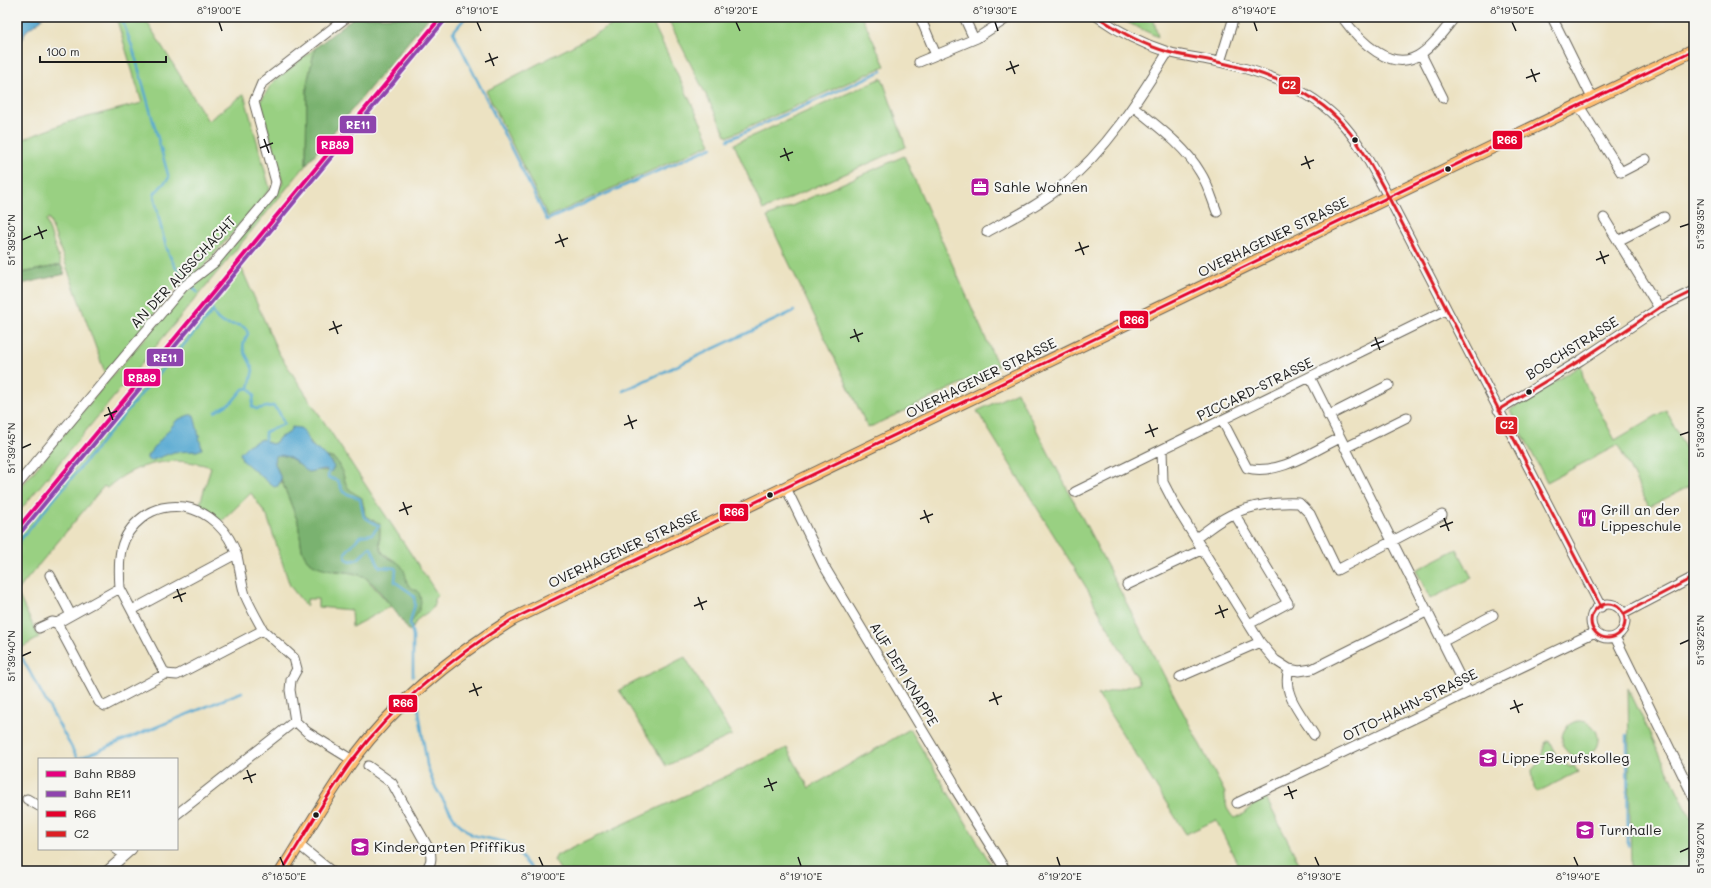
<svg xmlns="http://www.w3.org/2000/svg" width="1711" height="888" font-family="Mali,sans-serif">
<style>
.green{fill:#99d082;stroke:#5a764f}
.forest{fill:#7ab270;stroke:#4b6746}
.water{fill:#56a9d1;stroke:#396276}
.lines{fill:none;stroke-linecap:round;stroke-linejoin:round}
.stream{stroke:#56a9d1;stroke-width:2.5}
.minor-casing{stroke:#656156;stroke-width:11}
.major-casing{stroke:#656156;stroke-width:14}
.minor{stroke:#fff;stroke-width:9}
.major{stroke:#febc70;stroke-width:12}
.bus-1-casing{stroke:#f6f6f2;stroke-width:6}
.bus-2-casing{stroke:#f6f6f2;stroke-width:6}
.bus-1{stroke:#e4002b;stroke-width:3}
.bus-2{stroke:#dc1f25;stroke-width:3}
.rail-1-casing{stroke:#f6f6f2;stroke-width:7}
.rail-2-casing{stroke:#f6f6f2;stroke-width:7}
.rail-1{stroke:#e5007d;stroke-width:4}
.rail-2{stroke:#8e44ad;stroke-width:4}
.ticks{fill:none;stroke:#1c1c1c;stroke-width:1.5}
.bus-dot{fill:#1c1c1c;stroke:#f6f6f2;stroke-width:1.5}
.labels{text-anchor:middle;stroke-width:4;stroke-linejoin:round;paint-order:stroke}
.poi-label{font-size:14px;fill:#1c1c1c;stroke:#f6f6f2;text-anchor:start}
.street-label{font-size:14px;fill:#1c1c1c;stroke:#f6f6f2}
.line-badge{stroke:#f6f6f2;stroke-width:1.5}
.badge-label{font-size:11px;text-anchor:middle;font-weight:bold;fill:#fff}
.neatline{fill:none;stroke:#1c1c1c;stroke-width:1.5}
.ticks-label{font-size:10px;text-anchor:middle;fill:#1c1c1c}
</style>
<rect width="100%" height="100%" fill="#f6f6f2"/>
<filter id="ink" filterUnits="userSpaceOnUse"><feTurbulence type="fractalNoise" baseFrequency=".025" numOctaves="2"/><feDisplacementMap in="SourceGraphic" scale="8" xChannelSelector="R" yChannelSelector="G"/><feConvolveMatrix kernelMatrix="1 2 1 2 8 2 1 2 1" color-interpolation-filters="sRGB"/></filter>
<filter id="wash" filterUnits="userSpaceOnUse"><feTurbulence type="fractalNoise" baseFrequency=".012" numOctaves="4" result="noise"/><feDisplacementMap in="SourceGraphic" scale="16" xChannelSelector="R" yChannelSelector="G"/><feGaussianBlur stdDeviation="0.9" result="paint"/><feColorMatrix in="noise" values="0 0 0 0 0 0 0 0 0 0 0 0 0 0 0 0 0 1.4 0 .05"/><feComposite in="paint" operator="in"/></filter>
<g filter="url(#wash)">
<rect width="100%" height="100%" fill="#ece2c2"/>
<path class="green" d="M116,17H144L208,121L244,94L270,189L194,278L176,288L105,373L49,218L46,220L61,265L17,274V139H24L68,122L142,103Z
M628,17H650L711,144L548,217L486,91Z
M667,17H862L885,66L727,137Z
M1116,17H1153L1158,37Z
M315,48L307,84L306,165L17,514V492L116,371L187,291C225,263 253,220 283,183L260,102L272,83Z
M882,78L906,147L763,210L734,144Z
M904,156L998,366L868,428L767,217Z
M241,267L278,352L438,595L434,599C436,616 419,610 413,628L411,623L418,591L409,588L398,563L383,553L380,546V529L365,516C364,513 365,508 363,504C360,496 352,494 347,486C342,477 344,466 334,459C332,457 328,458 326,456C316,451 310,444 306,434L291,431L289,434L280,437L275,443L271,444L265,440L258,472L266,480L281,483V479L298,522L302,550L334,571L352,573L365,577L391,606L352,627L351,610L318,607V599H307V605H305L290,586L267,516L251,493L221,522L199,507L211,467C175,455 135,462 107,488L104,486L23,584L17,592L39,638L17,650V537Z
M1581,365L1584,382L1615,440L1666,410L1694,465V484L1649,507L1618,445L1547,482L1510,410Z
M1017,392L1225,793C1225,803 1227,811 1234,818L1244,814L1263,796L1267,800L1303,871H1241L1216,820L1186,834L1098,695L1140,683L1095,605L1091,595L977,411Z
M1457,549L1472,578L1430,599L1416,570Z
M685,657L732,735L666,766L619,690Z
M1628,688L1694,825V871H1631Z
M1562 739a18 18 0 1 1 36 0a18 18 0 1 1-36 0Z
M910,729L995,871H561L554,860L557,855L787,748L809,788Z
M1549,740C1554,752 1558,761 1570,767L1574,766L1578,772L1537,792L1534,788L1532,770L1540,761L1545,743Z"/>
<path class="forest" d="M354,17H429L306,165L307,84L315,48Z
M61,265L65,274L17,285V274Z
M279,455C289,455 301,464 308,472L316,470L329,471L332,462L327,457C344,460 341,474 347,486C351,492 356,494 362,498L365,516L380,524C380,537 376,552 389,558C394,561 399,562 402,567C410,579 401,584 418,591C425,605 418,612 411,623L413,628L409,631C402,620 374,581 363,576C345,569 322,573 307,560L302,550L298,522L274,461L275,456Z"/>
<path class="water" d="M19,17H42V19L26,31L22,40L17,44Z
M189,415H194L202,449L197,451L174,452L150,461L147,459V456L177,420Z
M292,427L300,428L303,430L311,445L327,457L334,467L331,472L324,469L308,472C298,465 289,452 275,456L274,461L281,479L278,486L274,487L242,460L240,453L248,445L262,439L271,444L275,443L280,437L289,433Z"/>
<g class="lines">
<path class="stream" d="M121,17L133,49L169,178L154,194C159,217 164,252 178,271C184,278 191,285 197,292
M466,17L453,32L547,220L712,147
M728,140L882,71
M210,303C212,309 214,317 220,321C229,328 245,320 248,334C237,351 248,353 253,370L249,388L254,395L252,406L256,409L273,406L279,412L284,424L265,432V440
M623,391L794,311
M215,412L232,402L243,389L249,388
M329,471L328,477L338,481L343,492L360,499L364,517L379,526L372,534L360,536L345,553L346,559L351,561L358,559L370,547C375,552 375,561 380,567L396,568L395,582L411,593L414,597L415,604L410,623L413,636V676
M17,544L142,393L213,311
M17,649L78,759L242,692
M418,705L427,765L434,785L456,821L472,835L505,842L514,848L533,871
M1627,735L1628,846"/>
</g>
</g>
<g filter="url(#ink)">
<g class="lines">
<g class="minor-casing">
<path id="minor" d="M920,17L936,55
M964,17L974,39
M1098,17C1119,32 1143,44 1168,52C1185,57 1202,58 1219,62C1261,71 1307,88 1338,119C1360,141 1374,171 1389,198L1601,607
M1342,17C1358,39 1392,76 1422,53C1435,44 1445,29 1455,17
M1552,17L1593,100
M1421,54L1443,98
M919,62L977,38L1009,17
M1220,62L1234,17
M1579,106L1621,172L1646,159
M1134,107C1157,126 1185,146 1200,172C1208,184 1212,199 1217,212
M1604,218L1659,308
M987,232C1012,218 1039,205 1062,186C1107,150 1138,100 1168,52
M1618,241L1664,217
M1310,377L1468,693
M1498,410L1581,360L1659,308L1694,291
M1328,416L1389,385
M1222,420L1247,468C1278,476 1313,451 1340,438
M1345,448L1407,417
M1162,450L1163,482L1176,507L1260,642L1275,660L1289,669C1281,694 1302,715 1314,735
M17,485L183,287L214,263L273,193L276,182L254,102L262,83L347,17
M786,488L824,566L953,781L954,787L1006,871
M1075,492L1446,310
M1234,513L1288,603L1249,624
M1196,538C1208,530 1221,518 1235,513C1255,504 1278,502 1299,503L1310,514L1337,570L1442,515
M50,575L71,615
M1127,585L1203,549
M120,588L165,674
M1591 621a17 17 0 1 1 34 0a17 17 0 1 1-34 0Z
M132,610L236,554
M1623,614L1694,577
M39,628L52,622L57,623
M263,630C257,619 250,607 245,595C241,582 240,569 237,556C229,531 209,511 184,507C170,505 154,508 143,517C118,536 118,559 120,588L57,623L99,702L105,706L165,674L177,675L263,630L294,658L297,669L291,680L290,690L295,721L307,732L349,758H355
M1615,637L1694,798
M1444,641L1493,615
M1289,669L1299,671L1312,669L1428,611
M1180,677L1260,642
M368,766L392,783L430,851C432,859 431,864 425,871
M27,799L39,806
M1237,803L1595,632
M177,814L295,721
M299,845L331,871
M116,849L125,855
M107,871L132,849"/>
</g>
<g class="major-casing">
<path id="major" d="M282,871C306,833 328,794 354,758C397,701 453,656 513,619L1694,50"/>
</g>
<use href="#minor" class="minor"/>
<use href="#major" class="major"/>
<g class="bus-1-casing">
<path id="bus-1" d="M282,871C306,833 327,794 354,758C397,701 453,657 513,619L1694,50"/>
</g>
<g class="bus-2-casing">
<path id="bus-2" d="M1098,17C1120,32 1143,45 1168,52C1183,56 1198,58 1213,61C1258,70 1305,86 1338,119C1360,141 1374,171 1389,198L1601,607
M1498,410L1581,360L1659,308L1694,291
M1591 621a17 17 0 1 1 34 0a17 17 0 1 1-34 0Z
M1623,614L1694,577"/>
</g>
<use href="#bus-1" class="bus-1"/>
<use href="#bus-2" class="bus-2"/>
<g class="rail-1-casing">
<path id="rail-1" d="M17,529L441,17"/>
</g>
<g class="rail-2-casing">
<path id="rail-2" d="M21,532L445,20"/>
</g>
<use href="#rail-1" class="rail-1"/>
<use href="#rail-2" class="rail-2"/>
</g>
</g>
<path class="ticks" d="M219,22L222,31M477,22L481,31M736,22L740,31M995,22L998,31M1254,22L1257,31M1512,22L1516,31M489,53L494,66M1010,61L1015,74M485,62L498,57M1531,69L1536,82M1006,70L1019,65M1526,78L1540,73M264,139L269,153M260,148L273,143M784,148L789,161M1305,156L1310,169M780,157L793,152M1301,165L1314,160M38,226L43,239M1680,227L1689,224M559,234L564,247M34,235L47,230M22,240L31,236M1079,242L1084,255M555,243L568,238M1075,251L1089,246M1600,251L1605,264M1596,260L1609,255M333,321L338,334M854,329L859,342M329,330L342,325M1375,337L1380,350M850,338L863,333M1371,346L1384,341M108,407L113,420M628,415L633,429M104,416L117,411M1149,424L1154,437M624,425L637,420M1145,433L1158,428M1680,435L1689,432M22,448L31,444M403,502L408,515M924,510L929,523M399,511L412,506M1444,518L1449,531M920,519L933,514M1440,527L1453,522M177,589L182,602M698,597L703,610M173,598L186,593M1219,605L1224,618M694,606L707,601M1215,614L1228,609M1680,644L1689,640M22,656L31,652M473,683L478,696M469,692L482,687M993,692L998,705M1514,700L1519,713M989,701L1002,696M1510,709L1523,704M247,770L252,783M768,778L773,791M243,779L256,774M1288,786L1293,799M764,787L777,782M1284,795L1297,790M1680,852L1689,848M280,857L284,866M539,857L543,866M798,857L801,866M1057,857L1060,866M1315,857L1319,866M1574,857L1578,866"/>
<defs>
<g id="office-square" transform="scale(1)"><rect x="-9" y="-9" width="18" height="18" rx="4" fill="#b5179e" stroke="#f6f6f2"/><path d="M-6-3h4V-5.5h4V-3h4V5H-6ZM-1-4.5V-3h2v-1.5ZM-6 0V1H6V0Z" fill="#fff"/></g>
<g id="restaurant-square" transform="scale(1)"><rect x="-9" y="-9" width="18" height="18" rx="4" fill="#b5179e" stroke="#f6f6f2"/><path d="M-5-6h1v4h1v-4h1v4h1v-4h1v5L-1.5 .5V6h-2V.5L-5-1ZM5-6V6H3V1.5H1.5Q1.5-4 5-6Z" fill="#fff"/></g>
<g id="school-square" transform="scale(1)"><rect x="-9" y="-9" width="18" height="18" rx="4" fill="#b5179e" stroke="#f6f6f2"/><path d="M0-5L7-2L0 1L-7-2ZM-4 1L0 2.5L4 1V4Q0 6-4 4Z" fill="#fff"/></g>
</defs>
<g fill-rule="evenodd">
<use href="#office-square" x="980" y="187"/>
<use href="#restaurant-square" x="1587" y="518"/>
<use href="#school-square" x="1488" y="758"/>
<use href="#school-square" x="1585" y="830"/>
<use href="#school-square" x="360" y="847"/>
</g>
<g class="bus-dot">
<circle cx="1355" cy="140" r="3.5"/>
<circle cx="1448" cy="169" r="3.5"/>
<circle cx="1529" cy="392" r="3.5"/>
<circle cx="770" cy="495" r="3.5"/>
<circle cx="316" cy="815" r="3.5"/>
</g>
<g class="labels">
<g class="poi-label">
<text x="994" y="192">Sahle Wohnen</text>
<text x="1601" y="515">Grill an der<tspan x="1601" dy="16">Lippeschule</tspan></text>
<text x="1502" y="763">Lippe-Berufskolleg</text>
<text x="1599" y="835">Turnhalle</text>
<text x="374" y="852">Kindergarten Pfiffikus</text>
</g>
<g class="street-label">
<text transform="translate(1273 237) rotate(-26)" y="5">OVERHAGENER STRASSE</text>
<text transform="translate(183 272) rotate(-47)" y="5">AN DER AUSSCHACHT</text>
<text transform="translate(1572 348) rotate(-32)" y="5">BOSCHSTRASSE</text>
<text transform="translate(981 378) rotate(-26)" y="5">OVERHAGENER STRASSE</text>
<text transform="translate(1255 389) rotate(-26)" y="5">PICCARD-STRASSE</text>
<text transform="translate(624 549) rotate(-25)" y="5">OVERHAGENER STRASSE</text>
<text transform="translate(904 674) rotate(59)" y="5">AUF DEM KNAPPE</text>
<text transform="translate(1410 705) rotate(-26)" y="5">OTTO-HAHN-STRASSE</text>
</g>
</g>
<g class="line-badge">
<rect x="1278" y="76" width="23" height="19" rx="4" fill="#dc1f25"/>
<rect x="339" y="115" width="38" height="19" rx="4" fill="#8e44ad"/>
<rect x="1492" y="130" width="31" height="20" rx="4" fill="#e4002b"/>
<rect x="316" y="135" width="38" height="20" rx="4" fill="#e5007d"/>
<rect x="1119" y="310" width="30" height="19" rx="4" fill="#e4002b"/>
<rect x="146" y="348" width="38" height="19" rx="4" fill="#8e44ad"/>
<rect x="123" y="368" width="38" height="19" rx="4" fill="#e5007d"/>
<rect x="1495" y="416" width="23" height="19" rx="4" fill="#dc1f25"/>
<rect x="719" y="503" width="30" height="19" rx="4" fill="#e4002b"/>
<rect x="388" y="694" width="30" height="19" rx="4" fill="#e4002b"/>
</g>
<g class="badge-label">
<text x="1289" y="89">C2</text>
<text x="358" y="129">RE11</text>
<text x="1507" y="144">R66</text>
<text x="335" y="149">RB89</text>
<text x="1134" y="324">R66</text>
<text x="165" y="362">RE11</text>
<text x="142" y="382">RB89</text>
<text x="1507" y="429">C2</text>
<text x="734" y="516">R66</text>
<text x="403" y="707">R66</text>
</g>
<rect width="1711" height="888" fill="none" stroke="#f6f6f2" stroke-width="44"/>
<rect x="38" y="758" width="140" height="92" fill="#f6f6f2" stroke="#9f9f9c"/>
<rect x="46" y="771" width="20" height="6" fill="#e5007d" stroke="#9f9f9c"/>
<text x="74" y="778" font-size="12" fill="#1c1c1c">Bahn RB89</text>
<rect x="46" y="791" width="20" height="6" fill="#8e44ad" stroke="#9f9f9c"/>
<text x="74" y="798" font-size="12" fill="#1c1c1c">Bahn RE11</text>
<rect x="46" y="811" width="20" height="6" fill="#e4002b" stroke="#9f9f9c"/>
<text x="74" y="818" font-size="12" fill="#1c1c1c">R66</text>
<rect x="46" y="831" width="20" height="6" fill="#dc1f25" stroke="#9f9f9c"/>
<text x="74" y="838" font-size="12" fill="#1c1c1c">C2</text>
<path d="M40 56v6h126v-6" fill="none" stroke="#1c1c1c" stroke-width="2"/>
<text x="46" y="56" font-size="12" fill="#1c1c1c" stroke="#f6f6f2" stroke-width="3" paint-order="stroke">100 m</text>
<rect x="22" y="22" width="1667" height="844" class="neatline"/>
<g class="ticks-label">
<text x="219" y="14">8°19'00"E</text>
<text x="477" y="14">8°19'10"E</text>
<text x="736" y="14">8°19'20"E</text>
<text x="995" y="14">8°19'30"E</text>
<text x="1254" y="14">8°19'40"E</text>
<text x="1512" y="14">8°19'50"E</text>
<text transform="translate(1700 224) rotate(-90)" y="4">51°39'35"N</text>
<text transform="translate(11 240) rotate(-90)" y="4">51°39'50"N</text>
<text transform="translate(1700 432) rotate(-90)" y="4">51°39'30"N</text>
<text transform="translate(11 448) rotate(-90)" y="4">51°39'45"N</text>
<text transform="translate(1700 640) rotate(-90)" y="4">51°39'25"N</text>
<text transform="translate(11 656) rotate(-90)" y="4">51°39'40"N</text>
<text transform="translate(1700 848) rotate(-90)" y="4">51°39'20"N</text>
<text x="284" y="880">8°18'50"E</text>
<text x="543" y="880">8°19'00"E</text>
<text x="801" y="880">8°19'10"E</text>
<text x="1060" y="880">8°19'20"E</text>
<text x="1319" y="880">8°19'30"E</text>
<text x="1578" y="880">8°19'40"E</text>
</g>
</svg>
